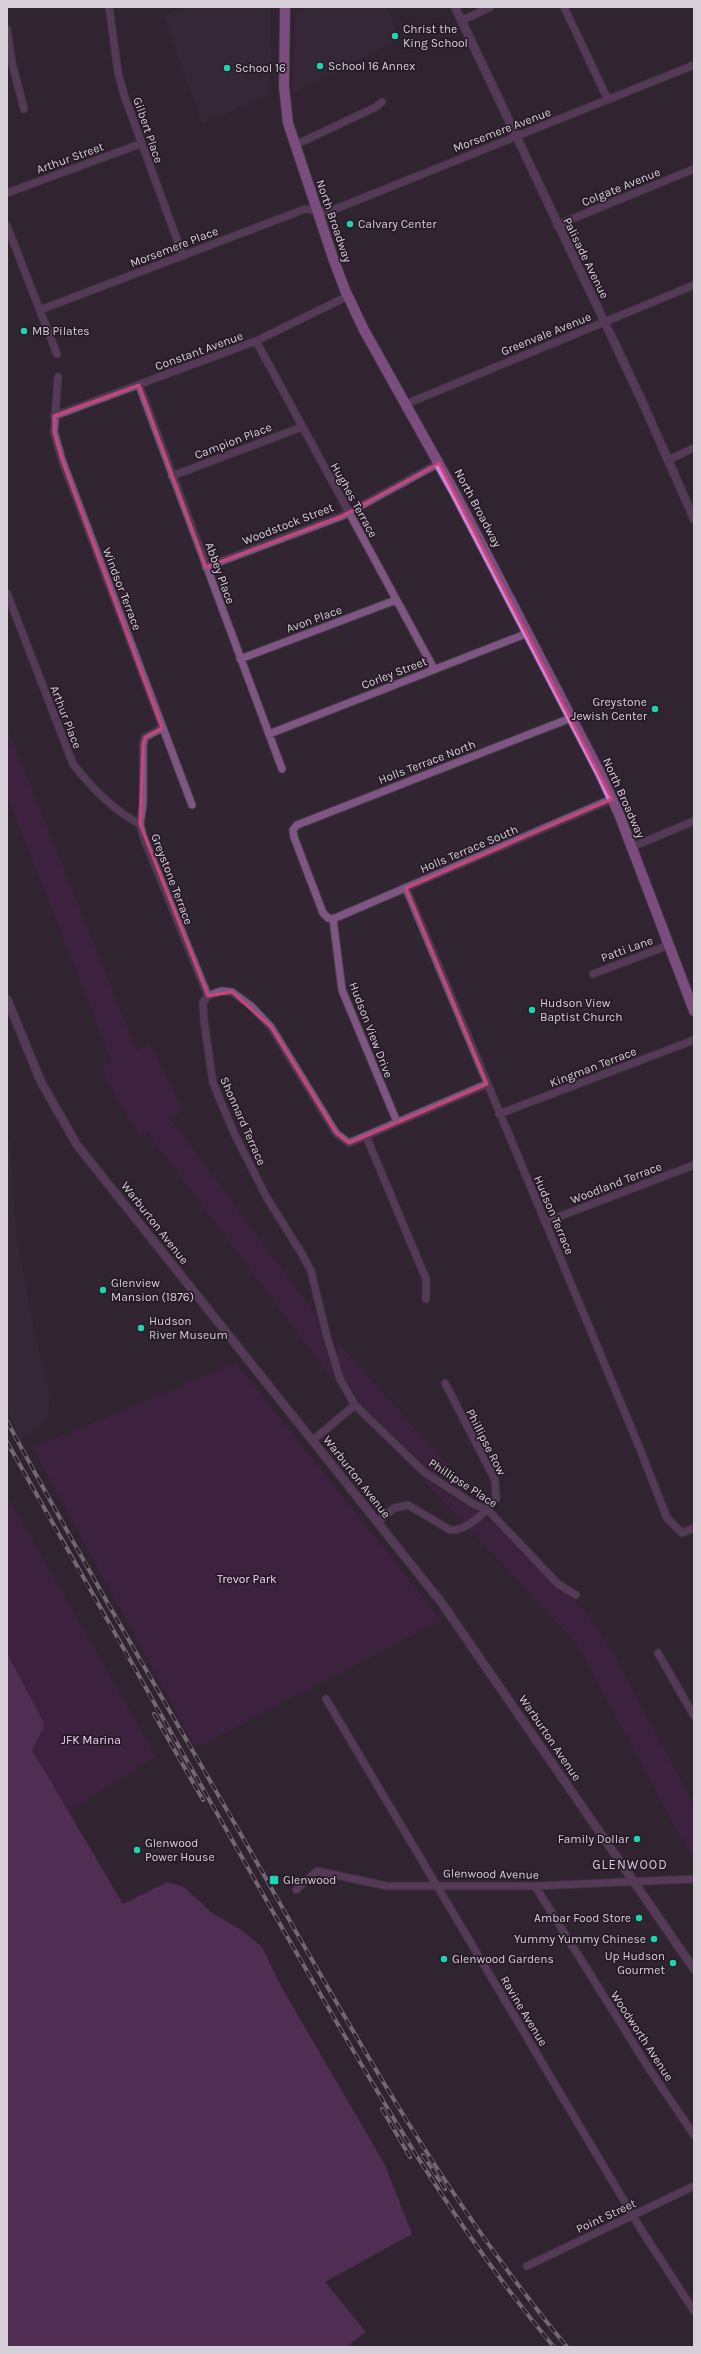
<svg xmlns="http://www.w3.org/2000/svg" width="701" height="2354" font-family="Karla,sans-serif">
<style>
.built{fill:#3d2b3e}
.green{fill:#4b1f4f}
.water{fill:#77387d}
.lines{fill:none;stroke-linecap:round;stroke-linejoin:round}
.minor-casing{stroke:#4c404d;stroke-width:9}
.tertiary-casing{stroke:#4c404d;stroke-width:10}
.primary-casing{stroke:#4c404d;stroke-width:12}
.minor{stroke:#7f5683;stroke-width:7}
.tertiary{stroke:#7f5683;stroke-width:8}
.primary{stroke:#d57fdd;stroke-width:10}
.rail-casing{stroke:#c2bac3;stroke-width:4}
.rail{stroke:#271b28;stroke-width:2.5;stroke-dasharray:8;stroke-linecap:butt}
.marked{fill:none;stroke:#c7467a;stroke-width:3;stroke-linejoin:round}
.poi-dot{fill:#1fd5b0;stroke:#271b28;stroke-width:1.5}
.labels{text-anchor:middle;stroke-width:3.5;stroke-linejoin:round;paint-order:stroke}
.poi-label{font-size:12px;fill:#d7cfd8;stroke:#271b28;text-anchor:start}
.street-label{font-size:12px;fill:#d7cfd8;stroke:#271b28}
.park-label{font-size:12px;fill:#f4d1f7;stroke:#271b28}
.neighbourhood-label{font-size:13px;letter-spacing:1px;fill:#dacadc;stroke:#271b28}
</style>
<rect width="100%" height="100%" fill="#312532"/>
<path class="built" d="M187,7H270L271,59L269,95L202,123L164,16Z
M311,7H386L400,38L292,94L296,14Z
M7,1141H10L16,1233L34,1330L50,1397L48,1416L38,1429L20,1439L7,1408Z"/>
<path class="green" d="M7,728L136,1050L150,1044L183,1110L170,1119L314,1312L336,1384L148,1133L140,1136L108,1083L102,1067L112,1061L7,796Z
M337,1342L476,1497L428,1468L361,1404L338,1365Z
M236,1363L441,1620L196,1748L33,1448Z
M418,1474L500,1529L587,1614L613,1653L694,1806V1861L577,1644Z
M7,1496L156,1757L68,1811L32,1750L45,1725L7,1653Z"/>
<path class="water" d="M7,1653L45,1725L32,1750L123,1904L167,1882L184,1887L212,1913L240,1929L262,1947L282,1988L385,2165L412,2234L325,2282L366,2332L346,2347H7Z"/>
<g class="lines">
<g class="minor-casing">
<path id="minor" d="M109,7L118,72L124,95L183,256
M564,7L608,100
M461,21L490,7
M7,29L12,63L24,109
M295,145L376,107L382,102
M7,193L140,144
M557,225L694,169
M7,226L57,354
M40,310L305,209L328,212L694,65
M256,341L434,669
M58,377L54,432L62,460L192,805
M139,385L282,769
M406,404L694,285
M54,416L256,341L348,296
M668,460L694,448
M172,476L302,427
M206,567L342,516L439,463
M7,593L73,764C91,787 114,811 140,824
M240,659L396,600
M162,728L145,737L143,744V804L140,824L143,836L208,996
M269,734L528,633
M632,847L694,821
M406,888L640,1449L667,1518L682,1533L694,1528
M333,919L328,918L323,913L294,837L293,830L297,825L571,718
M333,919L612,799
M333,919L342,990L397,1122
M593,974L669,945
M487,1084L349,1143L336,1133L271,1027L251,1006L232,992L221,991L208,996L203,1002L204,1021L213,1083L234,1133L267,1198L302,1254L311,1271L326,1333L340,1379L355,1405L424,1472L475,1505L487,1509L558,1584L576,1595
M499,1114L694,1040
M366,1136L426,1279V1299
M545,1222L694,1165
M313,1440L355,1405
M377,1522L394,1508L408,1505L450,1530C468,1531 485,1512 496,1499L495,1480L445,1383
M658,1653L694,1716
M326,1699L642,2231L694,2311
M535,1886L648,2067L694,2135
M296,1890L317,1871L387,1886H535L694,1879
M527,2266L694,2186"/>
</g>
<g class="tertiary-casing">
<path id="tertiary" d="M455,7L642,401L694,519
M7,999L41,1082L77,1145L441,1602L694,1969"/>
</g>
<g class="primary-casing">
<path id="primary" d="M285,7L284,87L288,123L333,258L345,290L364,330L454,491L600,773L619,814L694,1011"/>
</g>
<use href="#minor" class="minor"/>
<use href="#tertiary" class="tertiary"/>
<use href="#primary" class="primary"/>
<g class="rail-casing">
<path id="rail" d="M7,1421C85,1567 169,1709 251,1852C347,2022 442,2196 567,2347
M7,1442C96,1602 187,1760 277,1919C362,2066 445,2217 554,2347
M154,1714L203,1800
M382,2109L410,2157
M423,2155L445,2189"/>
</g>
<use href="#rail" class="rail"/>
</g>
<path d="M0 0H701V2354H0ZM139,385L206,567L342,516L439,463L612,799L406,888L487,1084L349,1143L336,1133L271,1027L232,992L208,996L140,824L143,744L145,737L162,728L62,460L54,432V416Z" fill="#312532" fill-opacity=".55" fill-rule="evenodd"/>
<path class="marked" d="M139,385L206,567L342,516L439,463L612,799L406,888L487,1084L349,1143L336,1133L271,1027L232,992L208,996L140,824L143,744L145,737L162,728L62,460L54,432V416Z"/>
<g class="poi-dot">
<circle cx="395" cy="36" r="4"/>
<circle cx="320" cy="66" r="4"/>
<circle cx="227" cy="68" r="4"/>
<circle cx="350" cy="224" r="4"/>
<circle cx="24" cy="331" r="4"/>
<circle cx="655" cy="709" r="4"/>
<circle cx="532" cy="1010" r="4"/>
<circle cx="103" cy="1290" r="4"/>
<circle cx="141" cy="1328" r="4"/>
<circle cx="637" cy="1839" r="4"/>
<circle cx="137" cy="1850" r="4"/>
<rect x="269" y="1875" width="10" height="10" rx="2"/>
<circle cx="639" cy="1918" r="4"/>
<circle cx="654" cy="1939" r="4"/>
<circle cx="444" cy="1959" r="4"/>
<circle cx="673" cy="1963" r="4"/>
</g>
<g class="labels">
<g class="poi-label">
<text x="403" y="33">Christ the<tspan x="403" dy="14">King School</tspan></text>
<text x="328" y="70">School 16 Annex</text>
<text x="235" y="72">School 16</text>
<text x="358" y="228">Calvary Center</text>
<text x="32" y="335">MB Pilates</text>
<text x="647" y="706" text-anchor="end">Greystone<tspan x="647" dy="14">Jewish Center</tspan></text>
<text x="540" y="1007">Hudson View<tspan x="540" dy="14">Baptist Church</tspan></text>
<text x="111" y="1287">Glenview<tspan x="111" dy="14">Mansion (1876)</tspan></text>
<text x="149" y="1325">Hudson<tspan x="149" dy="14">River Museum</tspan></text>
<text x="629" y="1843" text-anchor="end">Family Dollar</text>
<text x="145" y="1847">Glenwood<tspan x="145" dy="14">Power House</tspan></text>
<text x="283" y="1884">Glenwood</text>
<text x="631" y="1922" text-anchor="end">Ambar Food Store</text>
<text x="646" y="1943" text-anchor="end">Yummy Yummy Chinese</text>
<text x="665" y="1960" text-anchor="end">Up Hudson<tspan x="665" dy="14">Gourmet</tspan></text>
<text x="452" y="1963">Glenwood Gardens</text>
</g>
<g class="street-label">
<text transform="translate(148 130) rotate(71)" y="4">Gilbert Place</text>
<text transform="translate(502 130) rotate(-21)" y="4">Morsemere Avenue</text>
<text transform="translate(70 158) rotate(-20)" y="4">Arthur Street</text>
<text transform="translate(621 187) rotate(-22)" y="4">Colgate Avenue</text>
<text transform="translate(334 221) rotate(71)" y="4">North Broadway</text>
<text transform="translate(174 247) rotate(-21)" y="4">Morsemere Place</text>
<text transform="translate(586 258) rotate(64)" y="4">Palisade Avenue</text>
<text transform="translate(546 334) rotate(-22)" y="4">Greenvale Avenue</text>
<text transform="translate(199 351) rotate(-20)" y="4">Constant Avenue</text>
<text transform="translate(233 441) rotate(-21)" y="4">Campion Place</text>
<text transform="translate(354 500) rotate(61)" y="4">Hughes Terrace</text>
<text transform="translate(478 508) rotate(62)" y="4">North Broadway</text>
<text transform="translate(288 524) rotate(-21)" y="4">Woodstock Street</text>
<text transform="translate(220 573) rotate(70)" y="4">Abbey Place</text>
<text transform="translate(122 589) rotate(69)" y="4">Windsor Terrace</text>
<text transform="translate(314 619) rotate(-20)" y="4">Avon Place</text>
<text transform="translate(394 673) rotate(-21)" y="4">Corley Street</text>
<text transform="translate(66 717) rotate(69)" y="4">Arthur Place</text>
<text transform="translate(427 762) rotate(-21)" y="4">Holls Terrace North</text>
<text transform="translate(624 798) rotate(66)" y="4">North Broadway</text>
<text transform="translate(469 849) rotate(-23)" y="4">Holls Terrace South</text>
<text transform="translate(172 879) rotate(69)" y="4">Greystone Terrace</text>
<text transform="translate(627 949) rotate(-20)" y="4">Patti Lane</text>
<text transform="translate(371 1030) rotate(69)" y="4">Hudson View Drive</text>
<text transform="translate(593 1067) rotate(-21)" y="4">Kingman Terrace</text>
<text transform="translate(243 1121) rotate(66)" y="4">Shonnard Terrace</text>
<text transform="translate(616 1183) rotate(-21)" y="4">Woodland Terrace</text>
<text transform="translate(554 1215) rotate(67)" y="4">Hudson Terrace</text>
<text transform="translate(155 1223) rotate(52)" y="4">Warburton Avenue</text>
<text transform="translate(486 1442) rotate(63)" y="4">Phillipse Row</text>
<text transform="translate(357 1477) rotate(52)" y="4">Warburton Avenue</text>
<text transform="translate(463 1483) rotate(33)" y="4">Phillipse Place</text>
<text transform="translate(550 1738) rotate(56)" y="4">Warburton Avenue</text>
<text transform="translate(491 1874) rotate(1)" y="4">Glenwood Avenue</text>
<text transform="translate(524 2011) rotate(59)" y="4">Ravine Avenue</text>
<text transform="translate(642 2036) rotate(57)" y="4">Woodworth Avenue</text>
<text transform="translate(606 2216) rotate(-25)" y="4">Point Street</text>
</g>
<g class="park-label">
<text x="247" y="1583">Trevor Park</text>
<text x="91" y="1744">JFK Marina</text>
</g>
<g class="neighbourhood-label">
<text x="630" y="1869">GLENWOOD</text>
</g>
</g>
<rect width="701" height="2354" fill="none" stroke="#d7cfd8" stroke-width="16"/>
</svg>
